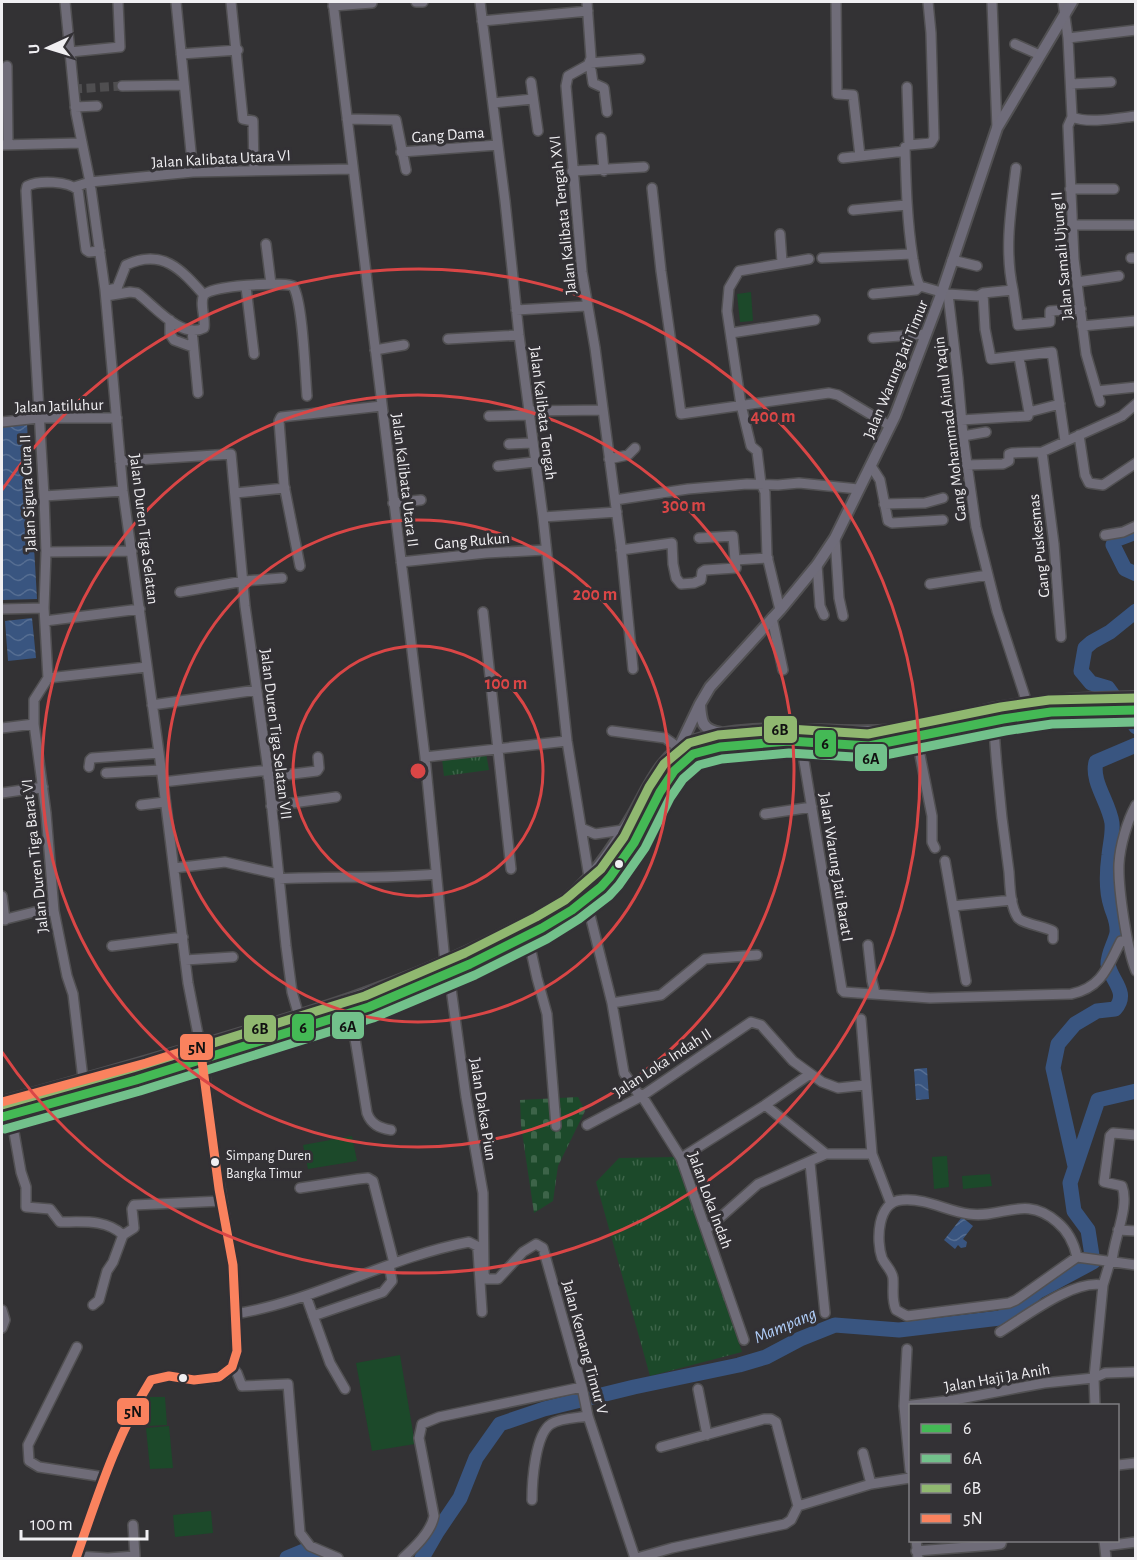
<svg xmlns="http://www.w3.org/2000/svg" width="1137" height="1560" font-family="'Alegreya Sans',sans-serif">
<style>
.grass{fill:url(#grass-tufts)}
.cemetery{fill:url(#cemetery-stones)}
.pitch{fill:#1c492a}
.water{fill:url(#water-waves)}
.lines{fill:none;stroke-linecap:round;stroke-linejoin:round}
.river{stroke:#395580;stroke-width:15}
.minor-tunnel{stroke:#4f4e50;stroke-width:9;stroke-dasharray:9 4.5;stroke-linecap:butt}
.minor-casing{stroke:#515052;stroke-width:12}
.major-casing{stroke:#515052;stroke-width:14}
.minor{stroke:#6f6c78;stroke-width:9}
.major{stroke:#6f6c7a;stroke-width:10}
.bus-1-casing{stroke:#333135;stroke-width:14}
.bus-2-casing{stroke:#333135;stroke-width:14}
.bus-3-casing{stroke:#333135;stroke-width:14}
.bus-4-casing{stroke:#333135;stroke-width:14}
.bus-1{stroke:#44b955;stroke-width:9}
.bus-2{stroke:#72c18b;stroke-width:9}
.bus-3{stroke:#90b870;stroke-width:9}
.bus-4{stroke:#fa825e;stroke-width:9}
.ring{fill:none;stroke:#da4646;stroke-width:3}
.bus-dot{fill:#f0eff2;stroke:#333135;stroke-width:2}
.labels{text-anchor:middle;stroke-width:6;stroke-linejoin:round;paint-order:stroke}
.bus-label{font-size:14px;fill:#f0eff2;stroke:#333135;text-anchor:start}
.street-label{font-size:16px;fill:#f0eff2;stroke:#333135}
.water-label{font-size:18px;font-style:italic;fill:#b0cef9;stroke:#333135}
.centre{fill:#da4646;stroke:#333135;stroke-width:3}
.ring-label{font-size:18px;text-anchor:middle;font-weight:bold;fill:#da4646;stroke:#333135;stroke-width:6;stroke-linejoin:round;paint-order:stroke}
.line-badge{stroke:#333135;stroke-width:2}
.pale-badge-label{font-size:16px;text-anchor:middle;font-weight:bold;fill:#111}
</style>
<defs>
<pattern id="grass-tufts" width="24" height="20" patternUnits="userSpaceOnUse" patternTransform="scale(1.5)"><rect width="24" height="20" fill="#1c492a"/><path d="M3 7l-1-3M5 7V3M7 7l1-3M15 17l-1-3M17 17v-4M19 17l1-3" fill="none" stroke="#3d6449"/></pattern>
<pattern id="cemetery-stones" width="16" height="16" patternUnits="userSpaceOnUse" patternTransform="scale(1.5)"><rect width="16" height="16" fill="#1c492a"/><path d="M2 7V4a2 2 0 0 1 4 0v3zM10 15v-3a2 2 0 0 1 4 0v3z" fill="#3d6449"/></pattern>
<pattern id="water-waves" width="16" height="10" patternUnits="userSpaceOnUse" patternTransform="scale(1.5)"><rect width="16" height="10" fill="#395580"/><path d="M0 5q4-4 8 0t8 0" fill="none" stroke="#566e92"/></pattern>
</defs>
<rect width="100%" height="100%" fill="#333234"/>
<path class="grass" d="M486,753L489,770L444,776L442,759Z
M675,1157L742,1352L650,1376L596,1182L619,1158Z"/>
<path class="cemetery" d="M578,1097L585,1111L558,1166L553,1201L534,1213L521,1125L520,1100Z"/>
<path class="pitch" d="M751,292L753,321L740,322L737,294Z
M352,1136L357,1161L308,1169L303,1145Z
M947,1156L949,1187L934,1189L932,1157Z
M990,1174L992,1186L963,1189L962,1176Z
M400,1355L415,1444L372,1451L356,1363Z
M150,1397H165L167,1425L147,1426Z
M169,1426L173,1468L150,1469L146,1428Z
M211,1511L213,1533L175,1537L173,1515Z"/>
<path class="water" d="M27,424L37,599L2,600V426Z
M32,618L36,658L8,661L5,621Z
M927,1068L929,1099L916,1100L914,1069Z
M962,1217L973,1226L963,1239L967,1242L966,1247L961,1248L958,1245L955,1249L944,1240Z"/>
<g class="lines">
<path class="river" d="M1136,532L1115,540L1113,545L1125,569L1136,574
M1136,611L1110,632L1092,642L1085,648L1081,671L1091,683L1108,688L1136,727
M1075,1166L1053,1068L1058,1044L1075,1024L1097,1011L1115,1009C1130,992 1110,980 1108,964C1108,953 1115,943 1117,933C1118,922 1114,916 1111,906C1106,891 1107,870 1109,855C1110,844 1113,835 1112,823C1109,802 1091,782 1096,762L1136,745
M287,1558L304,1551L324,1558
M422,1558L437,1532L460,1498L476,1458L500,1424L544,1409L634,1387L739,1365L766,1357L800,1339L835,1325L899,1330L1000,1318L1024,1303L1037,1292L1093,1262L1088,1230L1074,1211L1070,1183L1098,1100L1136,1091"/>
<path class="minor-tunnel" d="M73,89L122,86"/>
<g class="minor-casing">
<path id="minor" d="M65,2L76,113L90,182L105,290L123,491L163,782L188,983L203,1060L216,1164L233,1265L237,1351L232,1367L225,1374L212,1379L194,1380L169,1376L151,1380L139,1399L104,1477L76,1558
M176,2L193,172
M231,2L243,119L253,121L254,169
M333,2L425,757L445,962
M416,2H423
M480,2L505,201L519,335L543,517L567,741L589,877
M587,2L591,58L588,65L568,76L566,86L582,272L595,348L621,546L633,669
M836,2L837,94L853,95L860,156
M928,2L931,33L934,138L931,143L909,145L905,147C906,185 907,222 913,259C915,268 915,278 920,286L948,294L958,378L963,436L976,527L997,611L1027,703
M992,2L997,128
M1063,2L1068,38L1072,117
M333,6L372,3
M482,21L588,11
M1068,38L1136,30
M1015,44L1040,55
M70,52L120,47L118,2
M181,54L238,50
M7,66L8,145
M531,82L538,131
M1071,84L1111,82
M122,86L184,85
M907,87L909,145
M493,103L533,99
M75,107L97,106
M607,112L604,88L593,83L590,63L640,59
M1072,117L1068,126L1074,259L1086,354L1100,402
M1072,117C1089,124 1118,118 1136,116
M347,119L396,120L406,170
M601,138L604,171
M2,145L81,143
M401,152L498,145
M843,158L905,151
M572,171L644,167
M74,187L90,182L193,172L353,169
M652,188L661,271L681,414L829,393L838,395L890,426
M1070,189H1114
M853,210L906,205
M1071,225H1136
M780,234L782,262
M266,244L271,284
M822,258L912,254
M1131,258H1136
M952,260L977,266
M1077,282L1119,276
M246,287L254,354
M108,290L117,288L126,265C162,248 181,269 204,295
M1013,290C1004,249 1011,209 1016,168
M983,293L1013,290L1018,325L1050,322V311L1081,309
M873,294L916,290L920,286
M948,294L978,296L983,293L985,329L991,359L1052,352L1065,441
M106,296L130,292L137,293C153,304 181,340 204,328C206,319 199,303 204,295C212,285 281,282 293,286C303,302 305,373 307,396
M516,310L586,306
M170,320V334L174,340L193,347
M1082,326L1136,321
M192,330L198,393
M731,333L815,320
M873,338L926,334
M448,339L519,335
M375,350L404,345
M1019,357L1029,412
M1097,391L1136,387
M528,411L602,410
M489,416L529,415
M961,420L1028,416L1029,412L1060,404
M2,422L39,418H117
M1079,435L1085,475L1089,483L1103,485L1136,463
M963,436L986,432
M509,444L532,443
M1042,452L1054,544L1061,637
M609,459L628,455L635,448
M120,461L231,454L245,606L268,770L286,946L292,992L299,1016
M966,465L1003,464L1009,461V454L1012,453L1042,452L1122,416L1136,404
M498,466L534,462
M871,466L880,480L888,521L892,523L943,520
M235,493L285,488
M44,496L123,491
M615,500L688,489L747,484L778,485L799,483L858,489
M393,503L421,500
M884,504L925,503L943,498
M543,517L617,512
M1105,535L1123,532L1136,526
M699,538L733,536L735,560
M835,538L839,598L843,616
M621,550L672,543L673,564L676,578L681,584L694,583L701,580L702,572L705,570L736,568L735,560L768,558
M46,552L132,551
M401,562L486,553L545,550
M817,565L820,606L824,615
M300,566L284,485L279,421L281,417L382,406
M930,584L988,575
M180,592L244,581L282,578
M2,609L44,608
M780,610L767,556L765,492L761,484L757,451L751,446L741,405L727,311L729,288L739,271L809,259
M483,612L511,869
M772,618L783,670
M45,621L140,609
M48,678L147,667
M152,705L257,690
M2,728L34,724
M994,728C997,776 1002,824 1009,872C1010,886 1010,906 1018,918C1022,923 1045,927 1053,931V939
M612,731L665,738L679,748
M918,745L932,816V842L935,848
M802,749L842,990L844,992L930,998L1071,994C1102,988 1108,966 1121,941
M425,757L567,741
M89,767L90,760L92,758L159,753
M106,773L161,770
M268,777L317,771L319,768L318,757
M163,782L268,770
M2,793L43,787
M141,805L165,802
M1136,805C1127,821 1120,846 1119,864C1118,888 1127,950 1136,971
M271,806L336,797
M765,814L812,807
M581,828L595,834L623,830
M945,861L966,981
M174,868L225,862L278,874
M279,879C331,876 384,879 436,874
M2,896L5,920
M953,906L1012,900
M588,907L612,1003L624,1073L637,1092L642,1096L681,1158L744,1340
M2,920L34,912L54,911
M529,942L537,978L547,1014L556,1126
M868,945L872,981L875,993
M112,946L183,937
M185,960L233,957
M450,981L466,1097L483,1193L484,1274L486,1279H498L523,1252L536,1244L543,1248L582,1387L588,1416L635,1558
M612,1003L661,995L705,959L757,955
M861,1019L872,1154L891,1204
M352,1020L367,1113C371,1124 379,1128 391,1130
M83,1079L73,994L67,976L54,911L46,813L34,724V700L48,678L44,608L46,552L44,496L26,191L27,186C39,180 68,181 78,190L86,250L89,252L100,251
M765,1105L826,1154
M12,1121L21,1172L26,1187V1207L50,1209L60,1222C83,1222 106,1219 123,1235
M587,1125L642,1096L751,1022L761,1025L793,1061L822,1082L838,1088L866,1085
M681,1158L765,1105L810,1074
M810,1163L825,1313
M300,1188L358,1179L368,1178L373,1181L394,1263
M706,1230L758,1184L826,1154H872
M1118,1230L1136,1231
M1077,1257C1074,1243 1068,1231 1057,1222C1025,1194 1002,1219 969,1214C946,1211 927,1198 902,1200C877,1201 876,1241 882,1258C885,1265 892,1270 893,1278C894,1290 891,1298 896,1310L907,1316L1009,1303L1016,1300L1077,1257L1136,1265
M1112,1262C1113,1240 1130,1207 1122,1186L1104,1182L1110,1136L1113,1133L1136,1135
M306,1296L330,1363L345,1389
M93,1305L99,1300L107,1271L113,1262L123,1235L134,1228L132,1209L134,1205L222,1201
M2,1310L5,1320L2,1328
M235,1314C316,1301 388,1257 469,1242L477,1246L478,1251L482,1312
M313,1316L383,1292L392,1281L389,1265
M1000,1332C1025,1317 1073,1279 1103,1285
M77,1347L28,1445L29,1461L39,1467L104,1477
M907,1349L904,1406L910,1470
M232,1367L237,1373L242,1386L288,1384L300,1533L310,1546L338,1558
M698,1389L707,1435
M904,1406L954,1400L1044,1383L1094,1378L1105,1373L1136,1372
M1095,1406L1094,1378L1103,1285L1110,1262
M661,1447L764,1419H771L776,1422L798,1506
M863,1453L871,1484
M1118,1465L1136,1463
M532,1500C532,1482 535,1434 551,1424C560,1418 577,1418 588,1416
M916,1540L918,1558
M1104,1540L1106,1558
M1105,1546L1136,1542
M916,1551L994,1545L1001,1544L1002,1540
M77,1556L108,1558L135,1556L133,1525
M403,1558C415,1547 431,1532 434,1516L419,1438L422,1424L439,1417L582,1387
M637,1558L672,1548L785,1524L791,1520L798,1506L871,1484L910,1478"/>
</g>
<g class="major-casing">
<path id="major" d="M700,704C701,722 702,730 721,733
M679,748L700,704L710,687L780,610L817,565L835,538L895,416L942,292L997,128L1072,2
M2,1102C68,1084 135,1065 202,1045C303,1015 403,985 497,937C517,926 540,917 558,905C589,885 612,849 631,818C647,791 660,754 692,741C752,719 830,736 893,730C926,727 959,716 991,709C1039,700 1087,698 1136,697
M2,1124L163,1079L374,1012L450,981L550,932L588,907L618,877L631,858L673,784L690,766L705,757L723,753L766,749L873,752L1051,719L1136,717"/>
</g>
<use href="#minor" class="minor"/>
<use href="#major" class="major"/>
<g class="bus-1-casing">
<path id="bus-1" d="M2,1117L136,1080L369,1007L470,964L542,928L572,910L601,887L610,877L634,843L660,792L674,771L693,754L720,747L789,741L869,746L1003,719L1051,712L1136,710"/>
</g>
<g class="bus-2-casing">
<path id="bus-2" d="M5,1129L140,1091L373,1018L475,975L547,939L579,919L609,896L619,885L645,848L670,798L683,779L699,765L722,759L789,753L870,758L1005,731L1052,724L1136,722"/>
</g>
<g class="bus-3-casing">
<path id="bus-3" d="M2,1105L133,1068L365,996L465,953L536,917L565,900L601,869L624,837L649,787L664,764L689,743L718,735L789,729L868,734L1001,707L1049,700L1136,698"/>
</g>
<g class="bus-4-casing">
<path id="bus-4" d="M2,1102L146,1063L200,1046L219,1189L233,1265L237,1351L232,1367L219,1377L194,1380L169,1376L151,1380C117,1434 97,1498 76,1558"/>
</g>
<use href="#bus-1" class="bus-1"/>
<use href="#bus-2" class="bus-2"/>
<use href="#bus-3" class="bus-3"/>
<use href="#bus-4" class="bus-4"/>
</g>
<g class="ring">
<circle cx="418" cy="771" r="125"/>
<circle cx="418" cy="771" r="251"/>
<circle cx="418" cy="771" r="376"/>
<path d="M2 490A502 502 0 1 1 2 1052"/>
</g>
<g class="bus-dot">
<circle cx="619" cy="864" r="5"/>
<circle cx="215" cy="1162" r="5"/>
<circle cx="183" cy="1378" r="5"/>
</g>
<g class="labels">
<g class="bus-label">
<text x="226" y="1160">Simpang Duren<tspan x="226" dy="18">Bangka Timur</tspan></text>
</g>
<g class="street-label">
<text transform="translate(448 134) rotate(-4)" y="6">Gang Dama</text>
<text transform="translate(221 158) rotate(-3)" y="6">Jalan Kalibata Utara VI</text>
<text transform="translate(562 215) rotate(-96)" y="6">Jalan Kalibata Tengah XVI</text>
<text transform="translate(1061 256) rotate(-95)" y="6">Jalan Samali Ujung II</text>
<text transform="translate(895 369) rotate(-68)" y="6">Jalan Warung Jati Timur</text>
<text transform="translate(59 405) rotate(-2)" y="6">Jalan Jatiluhur</text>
<text transform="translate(544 413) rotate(83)" y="6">Jalan Kalibata Tengah</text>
<text transform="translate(949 429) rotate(-97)" y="6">Gang Mohammad Ainul Yaqin</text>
<text transform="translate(406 480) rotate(83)" y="6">Jalan Kalibata Utara II</text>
<text transform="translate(27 493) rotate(-93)" y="6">Jalan Sigura Gura II</text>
<text transform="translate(145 529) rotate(83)" y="6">Jalan Duren Tiga Selatan</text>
<text transform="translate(472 540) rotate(-5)" y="6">Gang Rukun</text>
<text transform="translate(1038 546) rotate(-96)" y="6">Gang Puskesmas</text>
<text transform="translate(277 734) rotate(83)" y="6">Jalan Duren Tiga Selatan VII</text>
<text transform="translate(34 856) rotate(-96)" y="6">Jalan Duren Tiga Barat VI</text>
<text transform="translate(837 867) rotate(81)" y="6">Jalan Warung Jati Barat I</text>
<text transform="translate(662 1062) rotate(-33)" y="6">Jalan Loka Indah II</text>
<text transform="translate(484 1109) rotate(81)" y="6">Jalan Daksa Piun</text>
<text transform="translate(711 1200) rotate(70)" y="6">Jalan Loka Indah</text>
<text transform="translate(586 1347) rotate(75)" y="6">Jalan Kemang Timur V</text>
<text transform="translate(997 1377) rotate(-10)" y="6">Jalan Haji Ja Anih</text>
</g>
<g class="water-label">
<text transform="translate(785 1325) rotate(-23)" y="6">Mampang</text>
</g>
</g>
<circle cx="418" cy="771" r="9" class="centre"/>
<g class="ring-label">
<text x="773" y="422">400 m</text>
<text x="684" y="511">300 m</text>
<text x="595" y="600">200 m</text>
<text x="506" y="689">100 m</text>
</g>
<g class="line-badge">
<rect x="763" y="715" width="35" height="29" rx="6" fill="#90b870"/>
<rect x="814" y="729" width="23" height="29" rx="6" fill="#44b955"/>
<rect x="854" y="743" width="34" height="29" rx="6" fill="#72c18b"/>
<rect x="331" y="1011" width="34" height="29" rx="6" fill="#72c18b"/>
<rect x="291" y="1013" width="24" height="29" rx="6" fill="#44b955"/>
<rect x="243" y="1014" width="34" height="29" rx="6" fill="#90b870"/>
<rect x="179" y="1033" width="35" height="28" rx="6" fill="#fa825e"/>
<rect x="116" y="1397" width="34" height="29" rx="6" fill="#fa825e"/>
</g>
<g class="pale-badge-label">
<text x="780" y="735">6B</text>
<text x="825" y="749">6</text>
<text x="871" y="764">6A</text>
<text x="348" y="1032">6A</text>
<text x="303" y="1033">6</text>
<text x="260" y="1034">6B</text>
<text x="197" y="1053">5N</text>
<text x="133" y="1417">5N</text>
</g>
<rect width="1137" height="1560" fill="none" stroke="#f0eff2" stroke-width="6"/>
<rect x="909" y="1404" width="210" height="138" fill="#333135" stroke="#7f7d81" stroke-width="1.5"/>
<rect x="921" y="1424" width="30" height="9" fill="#44b955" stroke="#7f7d81" stroke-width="1.5"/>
<text x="963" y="1434" font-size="18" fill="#f0eff2">6</text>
<rect x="921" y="1454" width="30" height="9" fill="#72c18b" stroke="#7f7d81" stroke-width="1.5"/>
<text x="963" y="1464" font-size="18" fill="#f0eff2">6A</text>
<rect x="921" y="1484" width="30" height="9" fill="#90b870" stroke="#7f7d81" stroke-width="1.5"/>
<text x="963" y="1494" font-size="18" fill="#f0eff2">6B</text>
<rect x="921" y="1514" width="30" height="9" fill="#fa825e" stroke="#7f7d81" stroke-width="1.5"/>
<text x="963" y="1524" font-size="18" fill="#f0eff2">5N</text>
<g transform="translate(48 48) rotate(266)" stroke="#333135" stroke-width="4.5" paint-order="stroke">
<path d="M0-4.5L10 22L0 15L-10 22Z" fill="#f0eff2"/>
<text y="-9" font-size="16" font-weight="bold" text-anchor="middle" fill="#f0eff2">U</text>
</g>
<path d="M21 1530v9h126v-9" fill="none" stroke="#f0eff2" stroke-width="3"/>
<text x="30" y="1530" font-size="18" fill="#f0eff2" stroke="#333135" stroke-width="4.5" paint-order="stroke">100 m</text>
</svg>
